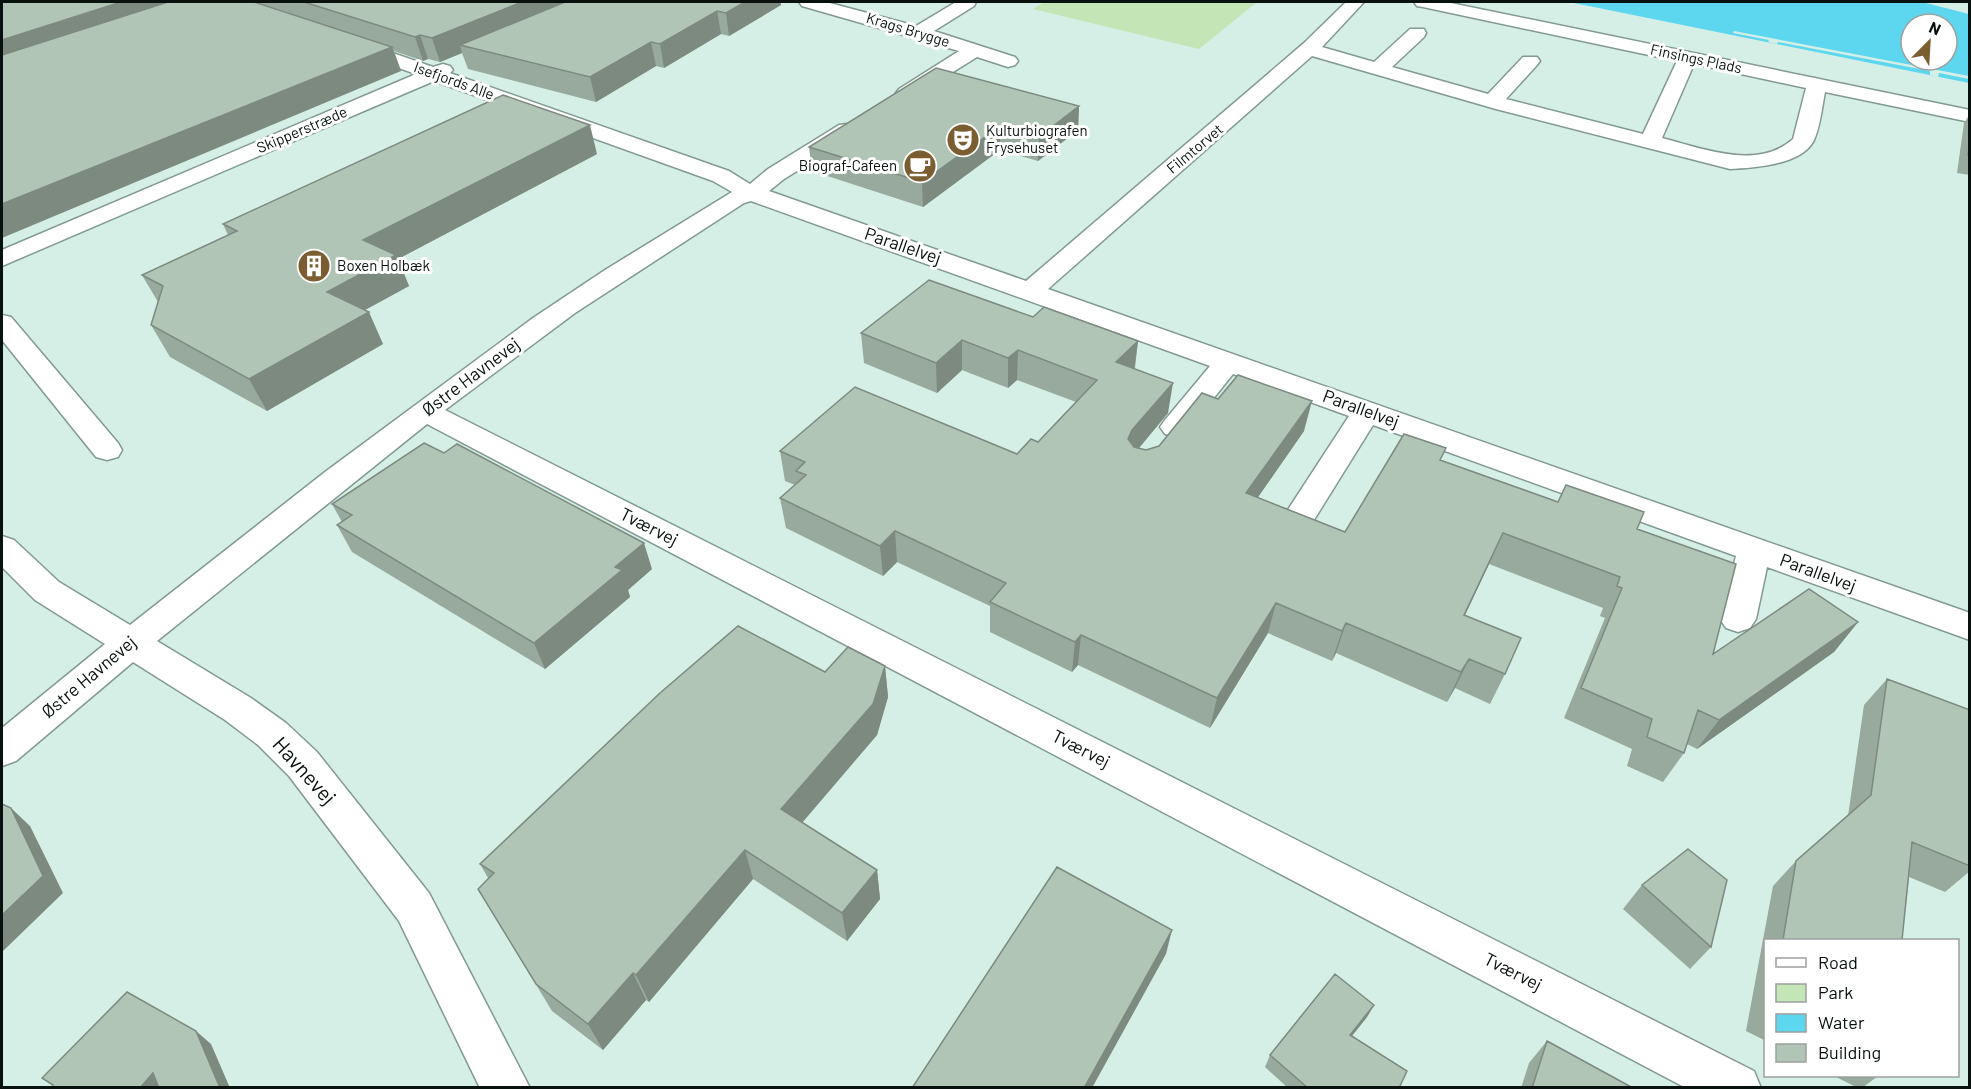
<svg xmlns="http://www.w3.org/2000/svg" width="1971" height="1089" font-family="Barlow,sans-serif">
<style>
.green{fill:#c4e5b5}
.water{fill:#5dd7ef;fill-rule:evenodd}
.pier{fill:#d5efe7}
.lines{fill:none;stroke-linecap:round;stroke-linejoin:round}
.minor-casing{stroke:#829992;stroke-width:3}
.minor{fill:#fff;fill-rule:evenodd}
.wall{fill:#98a99d}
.shaded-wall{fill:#7c8a80}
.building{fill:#b1c5b7;stroke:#7c8a80;stroke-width:1.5}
.labels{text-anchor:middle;stroke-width:6;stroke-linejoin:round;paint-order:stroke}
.far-street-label{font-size:15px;fill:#08110e;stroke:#fff}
.far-poi-label{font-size:15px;fill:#08110e;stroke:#fff;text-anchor:start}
.street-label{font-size:18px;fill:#08110e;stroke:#fff}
.near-street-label{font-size:21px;fill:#08110e;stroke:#fff}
</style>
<rect width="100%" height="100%" fill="#d5efe7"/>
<path class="green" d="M1044,2H1257L1199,49L1033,9Z"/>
<path class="water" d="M1569,2H1922L1969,14V83ZM1911,24H1947V60H1911Z"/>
<path class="pier" d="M1734,31L1969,76V79L1939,73L1938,77L1930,75V71L1778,42L1777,44L1768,42L1769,40L1733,33Z"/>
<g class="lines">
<g class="minor-casing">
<path id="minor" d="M799,2H826L916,26L956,2H976L974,6L934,31L1015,57L1018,61L1015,65L1008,67L977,57L913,97H899L896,93L899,89L959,51L802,6Z
M1346,2H1364L1322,47L1374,62L1410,29H1424L1426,33L1424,37L1392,67L1488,94L1523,57H1537L1540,61L1537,65L1506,99L1643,134L1677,61L1423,7L1417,6L1414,2H1446L1970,110V122L1825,92C1822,107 1820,129 1813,142C1800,165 1753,168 1730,169L1496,109L1312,56L1048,289L1970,613V640L1767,567L1756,619L1750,628L1738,632L1726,628L1720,619L1736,556L1373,425L1304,536L1292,539L1280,536L1276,528L1349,416L1233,374L1185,434L1175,436L1165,434L1160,427L1165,420L1210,366L751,201L744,203L575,313L445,410L1754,1071L1761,1088H1686L427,424L157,641L251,698L286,723L317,752L429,893L530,1088H480L399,921L289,776L258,745L225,720L133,662L16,761L2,766V728L105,644L35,600L2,567V536L14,540L59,582L130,625L325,472L533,318L605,270L732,192L713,181L434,81L2,266V250L416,74L347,50L345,46L347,42H361L433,67L443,64L450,66L453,70L450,73L729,171L750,184L768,169L839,125L847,124L855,125L858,130L855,135L784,179L769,191L1026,281L1304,43ZM1694,64L1806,88L1793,139C1757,171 1702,148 1662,138Z
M2,315L11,317L118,443L122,450L118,457L107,460L96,457L2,340Z"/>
</g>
<use href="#minor" class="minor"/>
</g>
<path class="wall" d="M2,2H781V5L729,36L721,34L664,68L656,66L596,102L468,69L462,53L440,62L428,59L423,61L394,51L401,71Z
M1079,106L1078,130L1038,161L1000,150L923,207L812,171L809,147Z
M1970,114V175L1957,173L1964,123Z
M597,154L398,259L409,286L365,310L383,344L267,411L170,357L151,325L158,302L142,275L228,235L223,224Z
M1033,317L1138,341L1135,369L1168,413L1139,448L1146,450L1304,431L1258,497L1345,532L1441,461L1557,502L1637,529L1713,654L1858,622L1834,652L1697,749L1687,744L1684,753L1663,782L1627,766L1632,749L1564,718L1605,618L1600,616L1603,608L1489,564L1465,615L1505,674L1490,704L1455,688L1447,702L1336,653L1332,661L1268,633L1210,728L1078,665L1072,672L990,632V606L897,562L883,576L786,528L780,498L795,485L785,481L780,451L1017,454L1038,442L1076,402L1017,380L1008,388L962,370L937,393L864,363L861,333Z
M332,504L652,569L628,590L630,597L545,669L352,552L337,525L342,522Z
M885,666L888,697L877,735L802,823L877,870L880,899L847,941L753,879L649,1002L646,1000L603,1050L552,1011L478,889L488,878L480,864L825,672Z
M1887,679L1970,866V871L1945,892L1909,877L1902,940H1766V1041L1746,1031L1773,886L1796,861L1848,816L1864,705Z
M1642,885L1711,947L1690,969L1623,909Z
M1374,1005L1367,1017L1352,1036L1399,1088H1288L1265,1067L1270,1055Z
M1547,1041L1633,1088H1521L1529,1063Z
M1834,1076H1878L1862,1088H1858Z"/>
<path class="shaded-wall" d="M121,2H202L2,68V40Z
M522,2H583L460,45L462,53L440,62L432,38Z
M745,2H781V5L729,36L726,13Z
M717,11L721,34L664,68L660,44Z
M420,35L428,59L423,61L415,37Z
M651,42L656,66L596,102L590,77Z
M392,47L401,71L2,238V204Z
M1079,106L1078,130L1038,161L1039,137Z
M590,125L597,154L398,259L409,286L341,323L327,292L363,240Z
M1000,126V150L923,207L922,182Z
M369,312L383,344L267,411L249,379Z
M962,340V370L937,393L936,363Z
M1138,341L1134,370L1116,362Z
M1018,350L1017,380L1008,388V358Z
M1173,383L1168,413L1129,460L1128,439L1132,430Z
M1312,401L1304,431L1240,523L1246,493Z
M895,531L897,562L883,576L880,546Z
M1503,533L1489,564L1451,645L1464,615Z
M644,543L652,569L628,590L630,597L545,669L534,643L615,567Z
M1276,603L1268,633L1210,728L1217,698Z
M1858,622L1834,652L1697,749L1719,720Z
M1346,623L1336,653L1332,661L1342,631Z
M1081,635L1078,665L1072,672L1075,642Z
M1469,659L1455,688L1447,702L1461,672Z
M885,666L888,697L877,735L788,839L781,809Z
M11,808L30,826L63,893L2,952V915Z
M745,850L753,879L649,1002L636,975Z
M877,870L880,899L847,941L842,913Z
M1172,930L1166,954L1092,1088H1084Z
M633,973L646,1000L603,1050L588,1024Z
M1374,1005L1367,1017L1343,1047L1350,1035Z
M196,1031L211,1044L230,1088H220Z
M153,1073L168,1088H140Z"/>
<path class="building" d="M2,2H121L2,40Z
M168,2H254L392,47L2,204V55Z
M304,2H522L432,38L420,35L415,37Z
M565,2H745L726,13L717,11L660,44L651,42L590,77L460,45Z
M936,68L1079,106L1039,137L1000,126L922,182L809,147Z
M503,95L590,125L363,240L396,255L327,292L369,312L249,379L151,325L163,286L142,275L237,231L223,224Z
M1970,142V156L1968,155Z
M929,280L1033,317L1044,307L1138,341L1116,362L1173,383L1132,430L1128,439L1134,447L1146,450L1159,446L1202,393L1218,399L1238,375L1312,401L1246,493L1345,532L1404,434L1446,448L1440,460L1558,502L1566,485L1644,512L1637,529L1736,564L1713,654L1809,589L1858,622L1719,720L1698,710L1684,753L1647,737L1652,719L1581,688L1622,588L1617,586L1620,577L1503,533L1464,615L1521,638L1505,674L1469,659L1461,672L1346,623L1342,631L1276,603L1217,698L1081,635L1075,642L990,602L1006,583L895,531L880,546L780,498L806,475L796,471L805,462L780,451L855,387L1017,454L1031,439L1038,442L1097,380L1018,350L1008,358L962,340L936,363L861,333Z
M424,443L444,453L457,444L644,543L615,567L622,570L534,643L337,525L352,515L332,504Z
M738,626L825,672L848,647L885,666L873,704L781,809L877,870L842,913L745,850L636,975L633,973L588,1024L536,984L478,889L494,873L480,864L660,693Z
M1887,679L1970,710V866L1912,842L1902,940H1783L1796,861L1871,795Z
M2,804L11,808L43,876L2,915Z
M1688,849L1727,880L1711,947L1642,885Z
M1057,867L1172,930L1084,1088H912Z
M1335,974L1374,1005L1350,1035L1407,1071L1399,1088H1308L1270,1055Z
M127,992L196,1031L220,1088H159L153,1073L140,1088H51L53,1085L42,1078Z
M1547,1041L1633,1088H1532Z"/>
<defs>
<g id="theatre-disc" transform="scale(1.725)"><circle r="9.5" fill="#7a5e31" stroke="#fff"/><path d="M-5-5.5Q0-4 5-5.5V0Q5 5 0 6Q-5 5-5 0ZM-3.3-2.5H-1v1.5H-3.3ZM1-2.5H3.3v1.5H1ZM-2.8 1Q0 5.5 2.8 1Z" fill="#fff"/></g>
<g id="cafe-disc" transform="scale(1.725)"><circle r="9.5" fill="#7a5e31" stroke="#fff"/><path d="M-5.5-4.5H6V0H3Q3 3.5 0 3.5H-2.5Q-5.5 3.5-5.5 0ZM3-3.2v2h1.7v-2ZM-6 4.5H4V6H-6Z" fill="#fff"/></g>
<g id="building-disc" transform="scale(1.725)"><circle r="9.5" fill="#7a5e31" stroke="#fff"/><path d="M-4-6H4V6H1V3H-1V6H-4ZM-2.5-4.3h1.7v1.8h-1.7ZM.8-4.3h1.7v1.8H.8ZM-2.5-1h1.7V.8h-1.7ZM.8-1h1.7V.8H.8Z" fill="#fff"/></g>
</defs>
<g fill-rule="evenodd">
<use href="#theatre-disc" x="963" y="140"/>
<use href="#cafe-disc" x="920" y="166"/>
<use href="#building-disc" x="314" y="266"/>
</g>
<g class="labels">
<g class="far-street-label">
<text transform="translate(908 30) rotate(17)" y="5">Krags Brygge</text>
<text transform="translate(1696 59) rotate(12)" y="5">Finsings Plads</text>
<text transform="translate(454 81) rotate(20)" y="5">Isefjords Alle</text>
<text transform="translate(302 130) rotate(-23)" y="5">Skipperstræde</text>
<text transform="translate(1195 149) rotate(-40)" y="5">Filmtorvet</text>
</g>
<g class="far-poi-label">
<text x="986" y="136">Kulturbiografen<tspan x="986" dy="17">Frysehuset</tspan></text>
<text x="897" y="171" text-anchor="end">Biograf-Cafeen</text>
<text x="337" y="271">Boxen Holbæk</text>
</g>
<g class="street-label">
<text transform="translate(903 246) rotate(19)" y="6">Parallelvej</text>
<text transform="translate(471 377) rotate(-37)" y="6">Østre Havnevej</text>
<text transform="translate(1361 409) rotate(20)" y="6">Parallelvej</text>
<text transform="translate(649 527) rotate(27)" y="6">Tværvej</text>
<text transform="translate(1818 573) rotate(20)" y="6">Parallelvej</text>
<text transform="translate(89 677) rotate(-40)" y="6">Østre Havnevej</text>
<text transform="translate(1081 749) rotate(27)" y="6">Tværvej</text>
<text transform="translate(1513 972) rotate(27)" y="6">Tværvej</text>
</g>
<g class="near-street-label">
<text transform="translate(304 771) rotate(48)" y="7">Havnevej</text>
</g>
</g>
<rect width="1971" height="1089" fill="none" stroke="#08110e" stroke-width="6"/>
<rect x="1764" y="939" width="195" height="138" fill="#ffffff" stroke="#9ca09f" stroke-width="1.5"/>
<rect x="1776" y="958" width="30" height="9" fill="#ffffff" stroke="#9ca09f" stroke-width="1.5"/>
<text x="1818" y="969" font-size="18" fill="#08110e">Road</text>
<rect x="1776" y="984" width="30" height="18" fill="#c4e5b5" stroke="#9ca09f" stroke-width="1.5"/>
<text x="1818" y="999" font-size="18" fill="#08110e">Park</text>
<rect x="1776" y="1014" width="30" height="18" fill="#5dd7ef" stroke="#9ca09f" stroke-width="1.5"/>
<text x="1818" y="1029" font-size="18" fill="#08110e">Water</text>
<rect x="1776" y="1044" width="30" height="18" fill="#b1c5b7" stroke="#9ca09f" stroke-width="1.5"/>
<text x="1818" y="1059" font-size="18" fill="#08110e">Building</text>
<g transform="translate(1929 42) rotate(24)"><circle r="28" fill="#ffffff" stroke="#9ca09f" stroke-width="1.5"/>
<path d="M0-4.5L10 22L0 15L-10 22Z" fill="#7a5e31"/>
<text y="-9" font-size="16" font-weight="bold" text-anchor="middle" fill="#08110e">N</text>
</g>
</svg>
